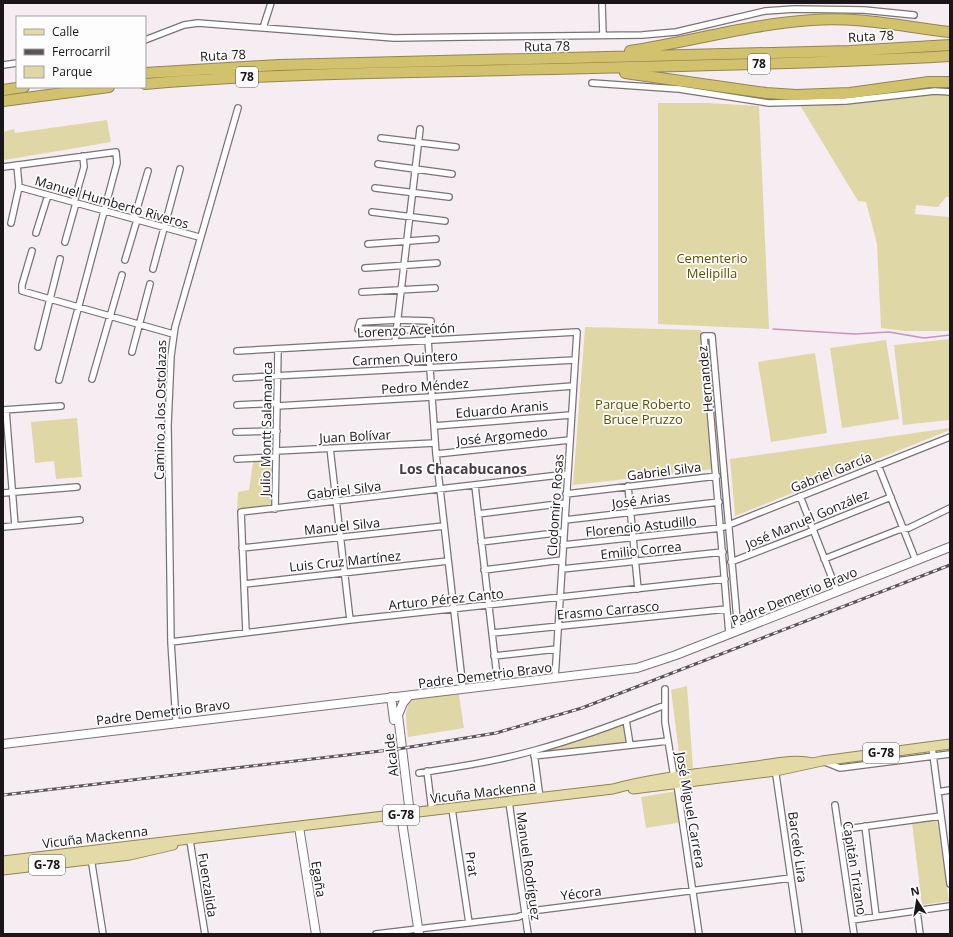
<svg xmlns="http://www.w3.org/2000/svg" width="953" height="937" font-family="'Open Sans',sans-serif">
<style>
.green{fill:#e0d7a7}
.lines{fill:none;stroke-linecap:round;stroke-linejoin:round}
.stream{stroke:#c994bc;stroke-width:1.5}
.street-casing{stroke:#7b7278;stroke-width:8}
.secondary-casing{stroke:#7b7278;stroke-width:10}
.primary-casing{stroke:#928650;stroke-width:11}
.highway-casing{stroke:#928650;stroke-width:12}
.street{stroke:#fff;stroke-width:5.5}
.secondary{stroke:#fff;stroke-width:8}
.primary{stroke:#e4daa8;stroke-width:9}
.highway{stroke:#d2c26e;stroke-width:10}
.rail-casing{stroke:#5a5458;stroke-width:3}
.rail{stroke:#fefdfe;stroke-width:1.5;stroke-dasharray:4.5;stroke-linecap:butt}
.labels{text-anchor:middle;stroke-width:3.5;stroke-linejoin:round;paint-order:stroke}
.shield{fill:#fefdfe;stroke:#5e5b5e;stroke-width:1}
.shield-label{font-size:12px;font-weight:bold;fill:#1a1619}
.street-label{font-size:13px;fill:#1a1619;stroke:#fefdfe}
.park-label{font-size:13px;fill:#5e5100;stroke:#fefdfe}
.neighbourhood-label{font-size:14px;font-weight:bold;fill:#453d43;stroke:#fefdfe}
</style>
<rect width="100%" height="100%" fill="#f6edf3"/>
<path class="green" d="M921,93L950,95V197H946L938,207L916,205L915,214L950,217V331H905L881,328L877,244L866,202L858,201L798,102Z
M658,103H708L759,106L769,329L658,324Z
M107,120L111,142L5,160L3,156V132L14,129L15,133Z
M585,327L701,330L714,469L573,485Z
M950,339V420L903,425L894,345Z
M886,340L899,419L842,428L830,348Z
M815,353L827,433L771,442L758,362Z
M77,418L82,477L56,479L54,461L35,463L31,422Z
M950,428V430L735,516L730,459Z
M253,462H271L272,483L271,484V505L237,509L238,492L249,490Z
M687,686L693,768L681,769L671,690Z
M458,688L464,728L408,737C406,721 403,708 414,695Z
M624,724L627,743L547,753V749Z
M677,791L682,822L646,828L641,797Z
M937,820L949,901L922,905L912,823Z"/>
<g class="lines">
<path class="stream" d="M773,329L855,334L889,332L924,338L950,335"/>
<g class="street-casing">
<path id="street" d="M602,3L603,35
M263,28L271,3
M145,40L184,25L198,23L394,38L466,37L642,35L676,32L765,11L795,9L864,10L914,15
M3,65L17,63
M592,83L679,89L769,103L846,101L935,91L950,92
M381,138L456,147
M378,164L452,174
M3,167L116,152L117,163L59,380
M19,187L199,237
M375,188L449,197
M74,202L84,167L83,156
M372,212L445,221
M134,219L148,171
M11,223L19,187L17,165
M36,233L48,195
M65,242L76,203
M368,244L436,239
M32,251L22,285V291L173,334
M125,260L137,220
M365,268L437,263
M153,269L180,169
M362,292L435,288
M430,330L358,329L360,322L397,320L431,321L428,340L436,454L463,689
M395,342L420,129
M38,347L60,259
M237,351L577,332L555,678
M132,352L150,284
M236,378L575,360
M92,379L122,275
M237,405L277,403
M277,406L432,397L573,386
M3,410L61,406
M6,410L15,526
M434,426L571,415
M236,432L277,431
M330,448L350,620
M276,451L435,443
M436,454L570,440
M237,459L276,457
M878,465L916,561
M475,486L498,685
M628,486L638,589
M3,493L77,487
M566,494L717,476
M800,496L837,591
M275,509L278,349
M478,514L566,503
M565,520L719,502
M3,527L80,520
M481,542L564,532
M563,545L721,528L950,437
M242,548L444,526
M824,559L898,530L909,528L950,508
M731,562L809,532L816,527L891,497
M562,569L723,552
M484,570L562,560
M244,584L448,561
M246,632L241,512L568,474
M492,633L727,609
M729,634L704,336H712L738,631
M171,642L350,620L725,579
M494,656L557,649
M665,689V722L674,777L677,784L699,934
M626,720L630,745
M176,722L171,642L168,425L171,356L175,327L238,108
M932,747L950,884
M534,753L540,798
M534,756L668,741
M825,762L840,768L950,754
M775,768L799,934
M427,771L432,811
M419,773C458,767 497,761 536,750C580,738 622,722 665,705
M938,792L950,790
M509,802L528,934
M835,805L854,934
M452,809L469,923
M865,826L876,916
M839,830L941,816
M190,841L205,934
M91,858L103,934
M917,911L920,934
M852,920L950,906
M376,934L518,917L531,911L791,878"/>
</g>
<g class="secondary-casing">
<path id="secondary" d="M409,696L403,703L398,715L410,814
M391,697L394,720
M3,744L637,668L676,655L950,547
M401,815L419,934
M299,827L316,934"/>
</g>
<g class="primary-casing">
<path id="primary" d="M633,789L776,771L822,761L950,744
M3,861L613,789C657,777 704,773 749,767C769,765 792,758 813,763
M3,870L130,855L173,845"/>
</g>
<g class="highway-casing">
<path id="highway" d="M630,51C690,42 750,24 812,20C858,16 904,27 950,32
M145,73L279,65L850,51L950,45
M625,73L766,93L796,95L850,93L929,82H950
M145,84C251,75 358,73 464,71C626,67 788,65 950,56
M3,90L24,87
M3,101L109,87"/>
</g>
<use href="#street" class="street"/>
<use href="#secondary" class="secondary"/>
<use href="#primary" class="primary"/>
<use href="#highway" class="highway"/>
<g class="rail-casing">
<path id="rail" d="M3,795L398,749L496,733L582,708L950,565"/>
</g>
<use href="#rail" class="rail"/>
</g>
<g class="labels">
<g class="shield">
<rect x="748" y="54" width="22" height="20" rx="3"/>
<rect x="236" y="67" width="22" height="20" rx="3"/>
<rect x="863" y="743" width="36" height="20" rx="3"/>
<rect x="383" y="805" width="36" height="20" rx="3"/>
<rect x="29" y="855" width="36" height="20" rx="3"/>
</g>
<g class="shield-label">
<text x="759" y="68">78</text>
<text x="247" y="81">78</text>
<text x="881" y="757">G-78</text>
<text x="401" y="819">G-78</text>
<text x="47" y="869">G-78</text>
</g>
<g class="street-label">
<text transform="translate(871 36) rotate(-3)" y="5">Ruta 78</text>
<text transform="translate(547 46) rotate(-1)" y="5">Ruta 78</text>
<text transform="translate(223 55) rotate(-3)" y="5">Ruta 78</text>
<text transform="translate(112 202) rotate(16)" y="5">Manuel Humberto Riveros</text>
<text transform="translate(406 330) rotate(-3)" y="5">Lorenzo Aceitón</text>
<text transform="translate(405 358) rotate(-3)" y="5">Carmen Quintero</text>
<text transform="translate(705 379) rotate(-95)" y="5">Hernandez</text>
<text transform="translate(425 386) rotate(-4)" y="5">Pedro Méndez</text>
<text transform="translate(502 409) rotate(-5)" y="5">Eduardo Aranis</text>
<text transform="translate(160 410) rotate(-89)" y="5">Camino a los Ostolazas</text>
<text transform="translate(266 429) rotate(-89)" y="5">Julio Montt Salamanca</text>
<text transform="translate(355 436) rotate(-3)" y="5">Juan Bolívar</text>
<text transform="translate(502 436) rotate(-6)" y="5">José Argomedo</text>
<text transform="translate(664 471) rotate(-7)" y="5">Gabriel Silva</text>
<text transform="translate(831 472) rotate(-22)" y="5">Gabriel García</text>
<text transform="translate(344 490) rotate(-7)" y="5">Gabriel Silva</text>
<text transform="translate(641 500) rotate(-7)" y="5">José Arias</text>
<text transform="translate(555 505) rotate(-86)" y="5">Clodomiro Rosas</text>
<text transform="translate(807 519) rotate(-23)" y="5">José Manuel González</text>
<text transform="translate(342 526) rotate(-6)" y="5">Manuel Silva</text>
<text transform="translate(641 526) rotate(-6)" y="5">Florencio Astudillo</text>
<text transform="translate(641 550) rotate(-6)" y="5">Emilio Correa</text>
<text transform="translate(345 561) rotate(-6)" y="5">Luis Cruz Martínez</text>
<text transform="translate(794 596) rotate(-22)" y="5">Padre Demetrio Bravo</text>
<text transform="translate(446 599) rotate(-6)" y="5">Arturo Pérez Canto</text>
<text transform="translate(608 610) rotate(-5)" y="5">Erasmo Carrasco</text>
<text transform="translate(485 675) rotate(-7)" y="5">Padre Demetrio Bravo</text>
<text transform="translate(163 712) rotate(-7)" y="5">Padre Demetrio Bravo</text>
<text transform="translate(391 755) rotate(-97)" y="5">Alcalde</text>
<text transform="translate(483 792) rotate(-7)" y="5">Vicuña Mackenna</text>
<text transform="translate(691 810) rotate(80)" y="5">José Miguel Carrera</text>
<text transform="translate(95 837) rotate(-7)" y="5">Vicuña Mackenna</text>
<text transform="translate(798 847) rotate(82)" y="5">Barceló Lira</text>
<text transform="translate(472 864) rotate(82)" y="5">Prat</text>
<text transform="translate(529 866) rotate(82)" y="5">Manuel Rodríguez</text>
<text transform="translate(855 868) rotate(81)" y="5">Capitán Trizano</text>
<text transform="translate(319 879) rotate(81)" y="5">Egaña</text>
<text transform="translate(208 885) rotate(81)" y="5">Fuenzalida</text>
<text transform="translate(581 893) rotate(-7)" y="5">Yécora</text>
</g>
<g class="park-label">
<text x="712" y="263">Cementerio<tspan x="712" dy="15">Melipilla</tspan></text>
<text x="643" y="409">Parque Roberto<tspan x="643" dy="15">Bruce Pruzzo</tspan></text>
</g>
<g class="neighbourhood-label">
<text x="463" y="474">Los Chacabucanos</text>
</g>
</g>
<rect width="953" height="937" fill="none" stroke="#1a1619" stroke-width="8"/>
<rect x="16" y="16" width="130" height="72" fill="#fefdfe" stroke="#a3a1a2"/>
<rect x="24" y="29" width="20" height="6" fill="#e4daa8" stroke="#a3a1a2"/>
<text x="52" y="36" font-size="12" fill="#1a1619">Calle</text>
<rect x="24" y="49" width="20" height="6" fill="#5a5458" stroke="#a3a1a2"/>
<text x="52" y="56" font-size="12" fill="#1a1619">Ferrocarril</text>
<rect x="24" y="66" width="20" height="12" fill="#e0d7a7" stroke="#a3a1a2"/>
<text x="52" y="76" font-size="12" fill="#1a1619">Parque</text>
<g transform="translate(917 901) rotate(348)" stroke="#fefdfe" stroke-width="3" paint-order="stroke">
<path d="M0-3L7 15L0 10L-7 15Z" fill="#1a1619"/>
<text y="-6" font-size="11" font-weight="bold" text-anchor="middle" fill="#1a1619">N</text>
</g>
</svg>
